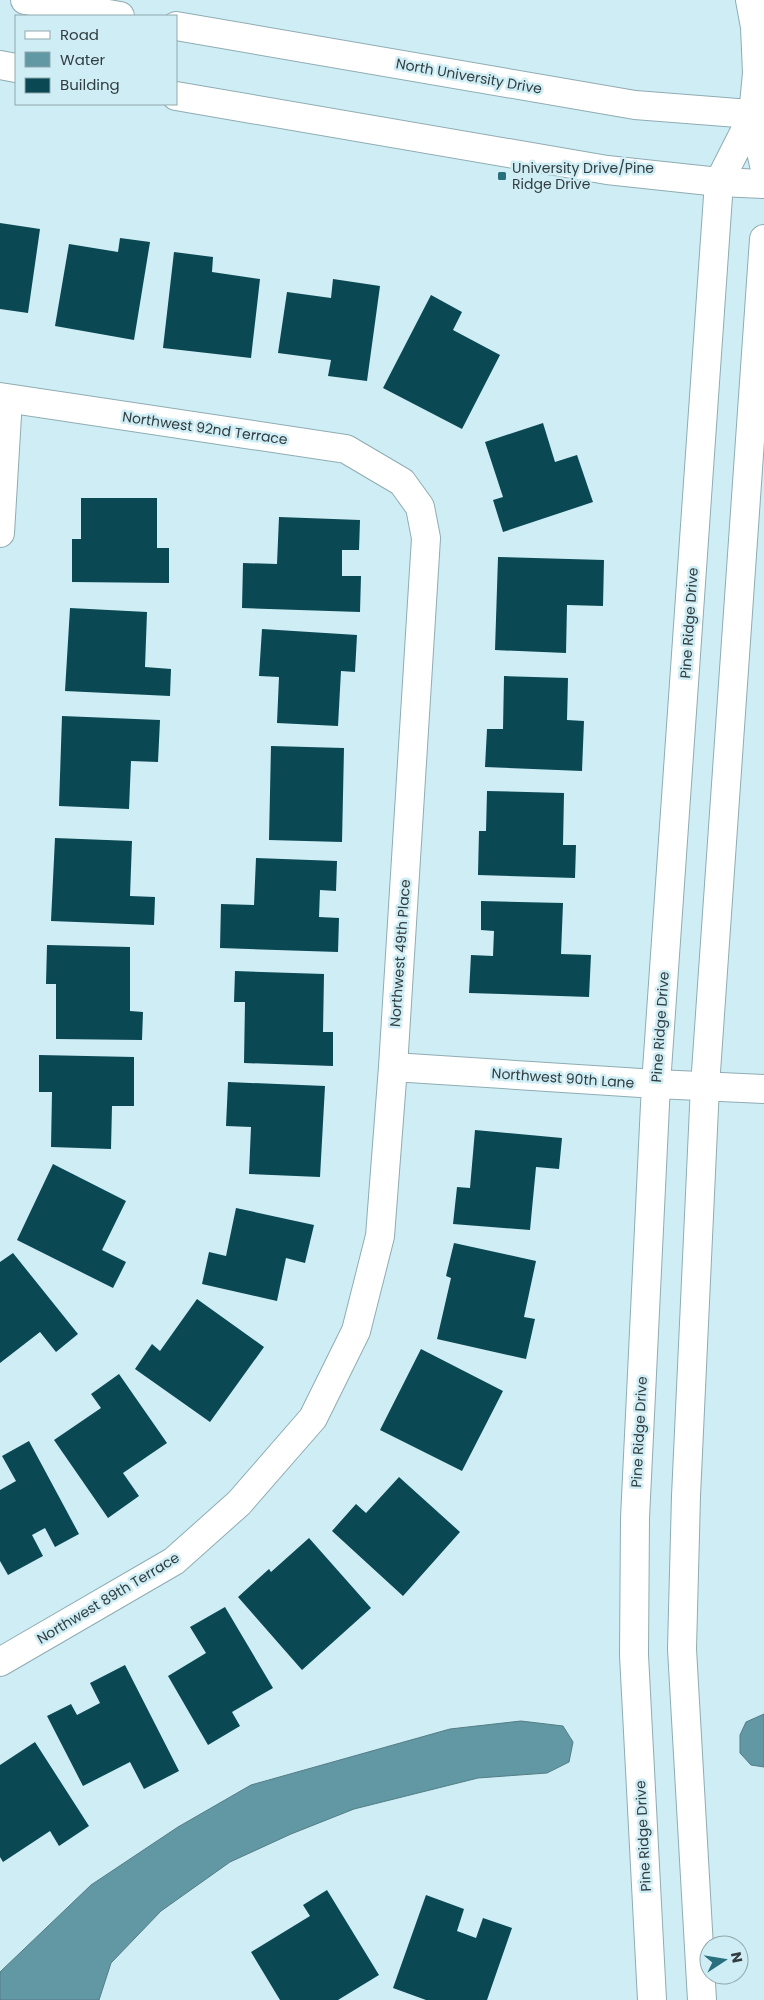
<svg xmlns="http://www.w3.org/2000/svg" width="764" height="2000" font-family="Poppins,sans-serif">
<style>
.water{fill:#6198a4;stroke:#537d86}
.building{fill:#0a4854}
.lines{fill:none;stroke-linecap:round;stroke-linejoin:round}
.minor-casing{stroke:#8facb3;stroke-width:30}
.major-casing{stroke:#8facb3;stroke-width:30}
.minor{stroke:#fff;stroke-width:28}
.major{stroke:#fff;stroke-width:28}
.poi-dot{fill:#296f7d;stroke:#cfedf4;stroke-width:2}
.labels{text-anchor:middle;stroke-width:5;stroke-linejoin:round;paint-order:stroke}
.street-label{font-size:14px;fill:#313d40;stroke:#cfedf4}
.poi-label{font-size:14px;fill:#313d40;stroke:#cfedf4;text-anchor:start}
</style>
<rect width="100%" height="100%" fill="#cfedf4"/>
<path class="water" d="M764,1714V1767L751,1765L740,1753V1735L746,1722Z
M521,1721L563,1726L573,1742L569,1762L547,1773L478,1778L354,1809L291,1834L230,1862L161,1911L111,1963L99,2000H0V1972L91,1885L178,1827L251,1785L450,1729Z"/>
<path class="building" d="M0,223L40,229L28,313L0,309Z
M120,238L150,242L134,340L55,326L69,244L118,252Z
M174,252L213,257L212,272L260,279L251,358L163,348Z
M333,279L380,286L367,381L328,376L331,360L278,353L287,292L331,298Z
M431,295L462,312L453,330L500,355L462,429L383,388Z
M543,423L555,462L577,455L593,502L503,532L493,500L503,497L485,442Z
M81,498H157V548H169V583L72,582V539H81Z
M279,517L360,520L359,550H342V576H361L360,612L242,608L243,563L277,564Z
M498,557L604,560L603,606L567,605L566,653L495,650Z
M70,608L147,612L145,667L171,669L170,696L65,691Z
M262,629L357,635L355,672L341,671L338,726L277,723L279,677L259,676Z
M504,676L568,678L567,720L584,721L582,771L485,767L487,729H503Z
M62,716L160,720L158,762L131,761L129,809L59,806Z
M271,746L344,748L342,842L269,840Z
M487,791L564,793L563,845H576L575,878L478,875L479,831H486Z
M55,838L132,841L130,896L155,897L154,925L51,921Z
M256,858L337,861L336,891L320,890L319,917L339,918L338,952L220,948L221,904L254,905Z
M481,901L563,903L561,954L591,955L589,997L469,993L471,955L493,956L494,931L481,930Z
M47,945L130,947V1011L143,1012L142,1040L56,1039V984H46Z
M235,971L324,974L323,1032H333V1066L244,1063L245,1002H234Z
M39,1055L134,1057V1106H112L111,1149L51,1147L52,1092H39Z
M228,1082L325,1086L320,1177L249,1174L251,1127L226,1126Z
M475,1130L562,1138L559,1169L536,1167L530,1230L453,1224L457,1187L470,1188Z
M53,1164L126,1201L102,1250L126,1262L113,1288L17,1240Z
M236,1208L314,1225L305,1263L286,1258L277,1301L202,1284L209,1252L226,1256Z
M454,1243L536,1261L524,1317L535,1319L526,1359L437,1339L451,1278L446,1276Z
M13,1253L78,1334L56,1352L40,1332L0,1363V1262Z
M197,1299L264,1347L210,1422L135,1369L152,1344L160,1351Z
M421,1349L503,1391L462,1471L380,1430Z
M119,1374L167,1443L123,1473L139,1496L108,1518L54,1440L101,1408L91,1394Z
M29,1441L79,1534L55,1547L45,1528L32,1535L43,1556L8,1575L0,1561V1490L16,1481L2,1456Z
M399,1477L460,1532L403,1596L332,1531L356,1504L366,1513Z
M309,1538L371,1608L302,1670L238,1597L269,1569L271,1572Z
M225,1607L273,1688L232,1712L240,1726L208,1745L168,1676L206,1653L190,1627Z
M125,1665L179,1771L144,1789L130,1762L83,1786L47,1716L71,1704L77,1715L100,1703L90,1683Z
M35,1742L89,1826L59,1846L50,1831L3,1862L0,1857V1765Z
M327,1890L379,1975L338,2000H280L251,1952L310,1916L303,1905Z
M426,1895L464,1909L457,1931L476,1938L483,1918L512,1928L487,2000H426L393,1988Z"/>
<g class="lines">
<g class="minor-casing">
<path id="minor" d="M750,0L755,27L757,73L753,115L764,165
M0,397L346,449L402,482L420,507L426,538L393,1067L380,1236L356,1331L313,1418L239,1503L174,1561L0,1662
M0,533L8,399
M393,1067L656,1084L764,1089
M652,2000L634,1655L635,1518L656,1084L719,182L753,115
M702,2000L682,1649L686,1496L705,1086L764,239"/>
</g>
<g class="major-casing">
<path id="major" d="M25,0L120,16
M176,26L635,105L764,115
M0,65L16,68
M176,96L607,170L719,182L764,184"/>
</g>
<use href="#minor" class="minor"/>
<use href="#major" class="major"/>
</g>
<rect class="poi-dot" x="497" y="171" width="10" height="10" rx="2.5"/>
<g class="labels">
<g class="street-label">
<text transform="translate(469 76) rotate(10)" y="5">North University Drive</text>
<text transform="translate(205 428) rotate(8)" y="5">Northwest 92nd Terrace</text>
<text transform="translate(689 623) rotate(-86)" y="5">Pine Ridge Drive</text>
<text transform="translate(400 953) rotate(-86)" y="5">Northwest 49th Place</text>
<text transform="translate(660 1027) rotate(-86)" y="5">Pine Ridge Drive</text>
<text transform="translate(563 1078) rotate(4)" y="5">Northwest 90th Lane</text>
<text transform="translate(639 1432) rotate(-87)" y="5">Pine Ridge Drive</text>
<text transform="translate(108 1598) rotate(-31)" y="5">Northwest 89th Terrace</text>
<text transform="translate(643 1836) rotate(-93)" y="5">Pine Ridge Drive</text>
</g>
<g class="poi-label">
<text x="512" y="173">University Drive/Pine<tspan x="512" dy="16">Ridge Drive</tspan></text>
</g>
</g>
<rect x="15" y="15" width="162" height="90" fill="#cfedf4" stroke="#90a7ac"/>
<rect x="25" y="31" width="25" height="8" fill="#ffffff" stroke="#90a7ac"/>
<text x="60" y="40" font-size="15" fill="#313d40">Road</text>
<rect x="25" y="52" width="25" height="15" fill="#6198a4" stroke="#90a7ac"/>
<text x="60" y="65" font-size="15" fill="#313d40">Water</text>
<rect x="25" y="78" width="25" height="15" fill="#0a4854" stroke="#90a7ac"/>
<text x="60" y="90" font-size="15" fill="#313d40">Building</text>
<g transform="translate(724 1960) rotate(78)"><circle r="24" fill="#cfedf4" stroke="#90a7ac"/>
<path d="M0-4L9 19L0 12L-9 19Z" fill="#296f7d"/>
<text y="-8" font-size="14" font-weight="bold" text-anchor="middle" fill="#313d40">N</text>
</g>
</svg>
